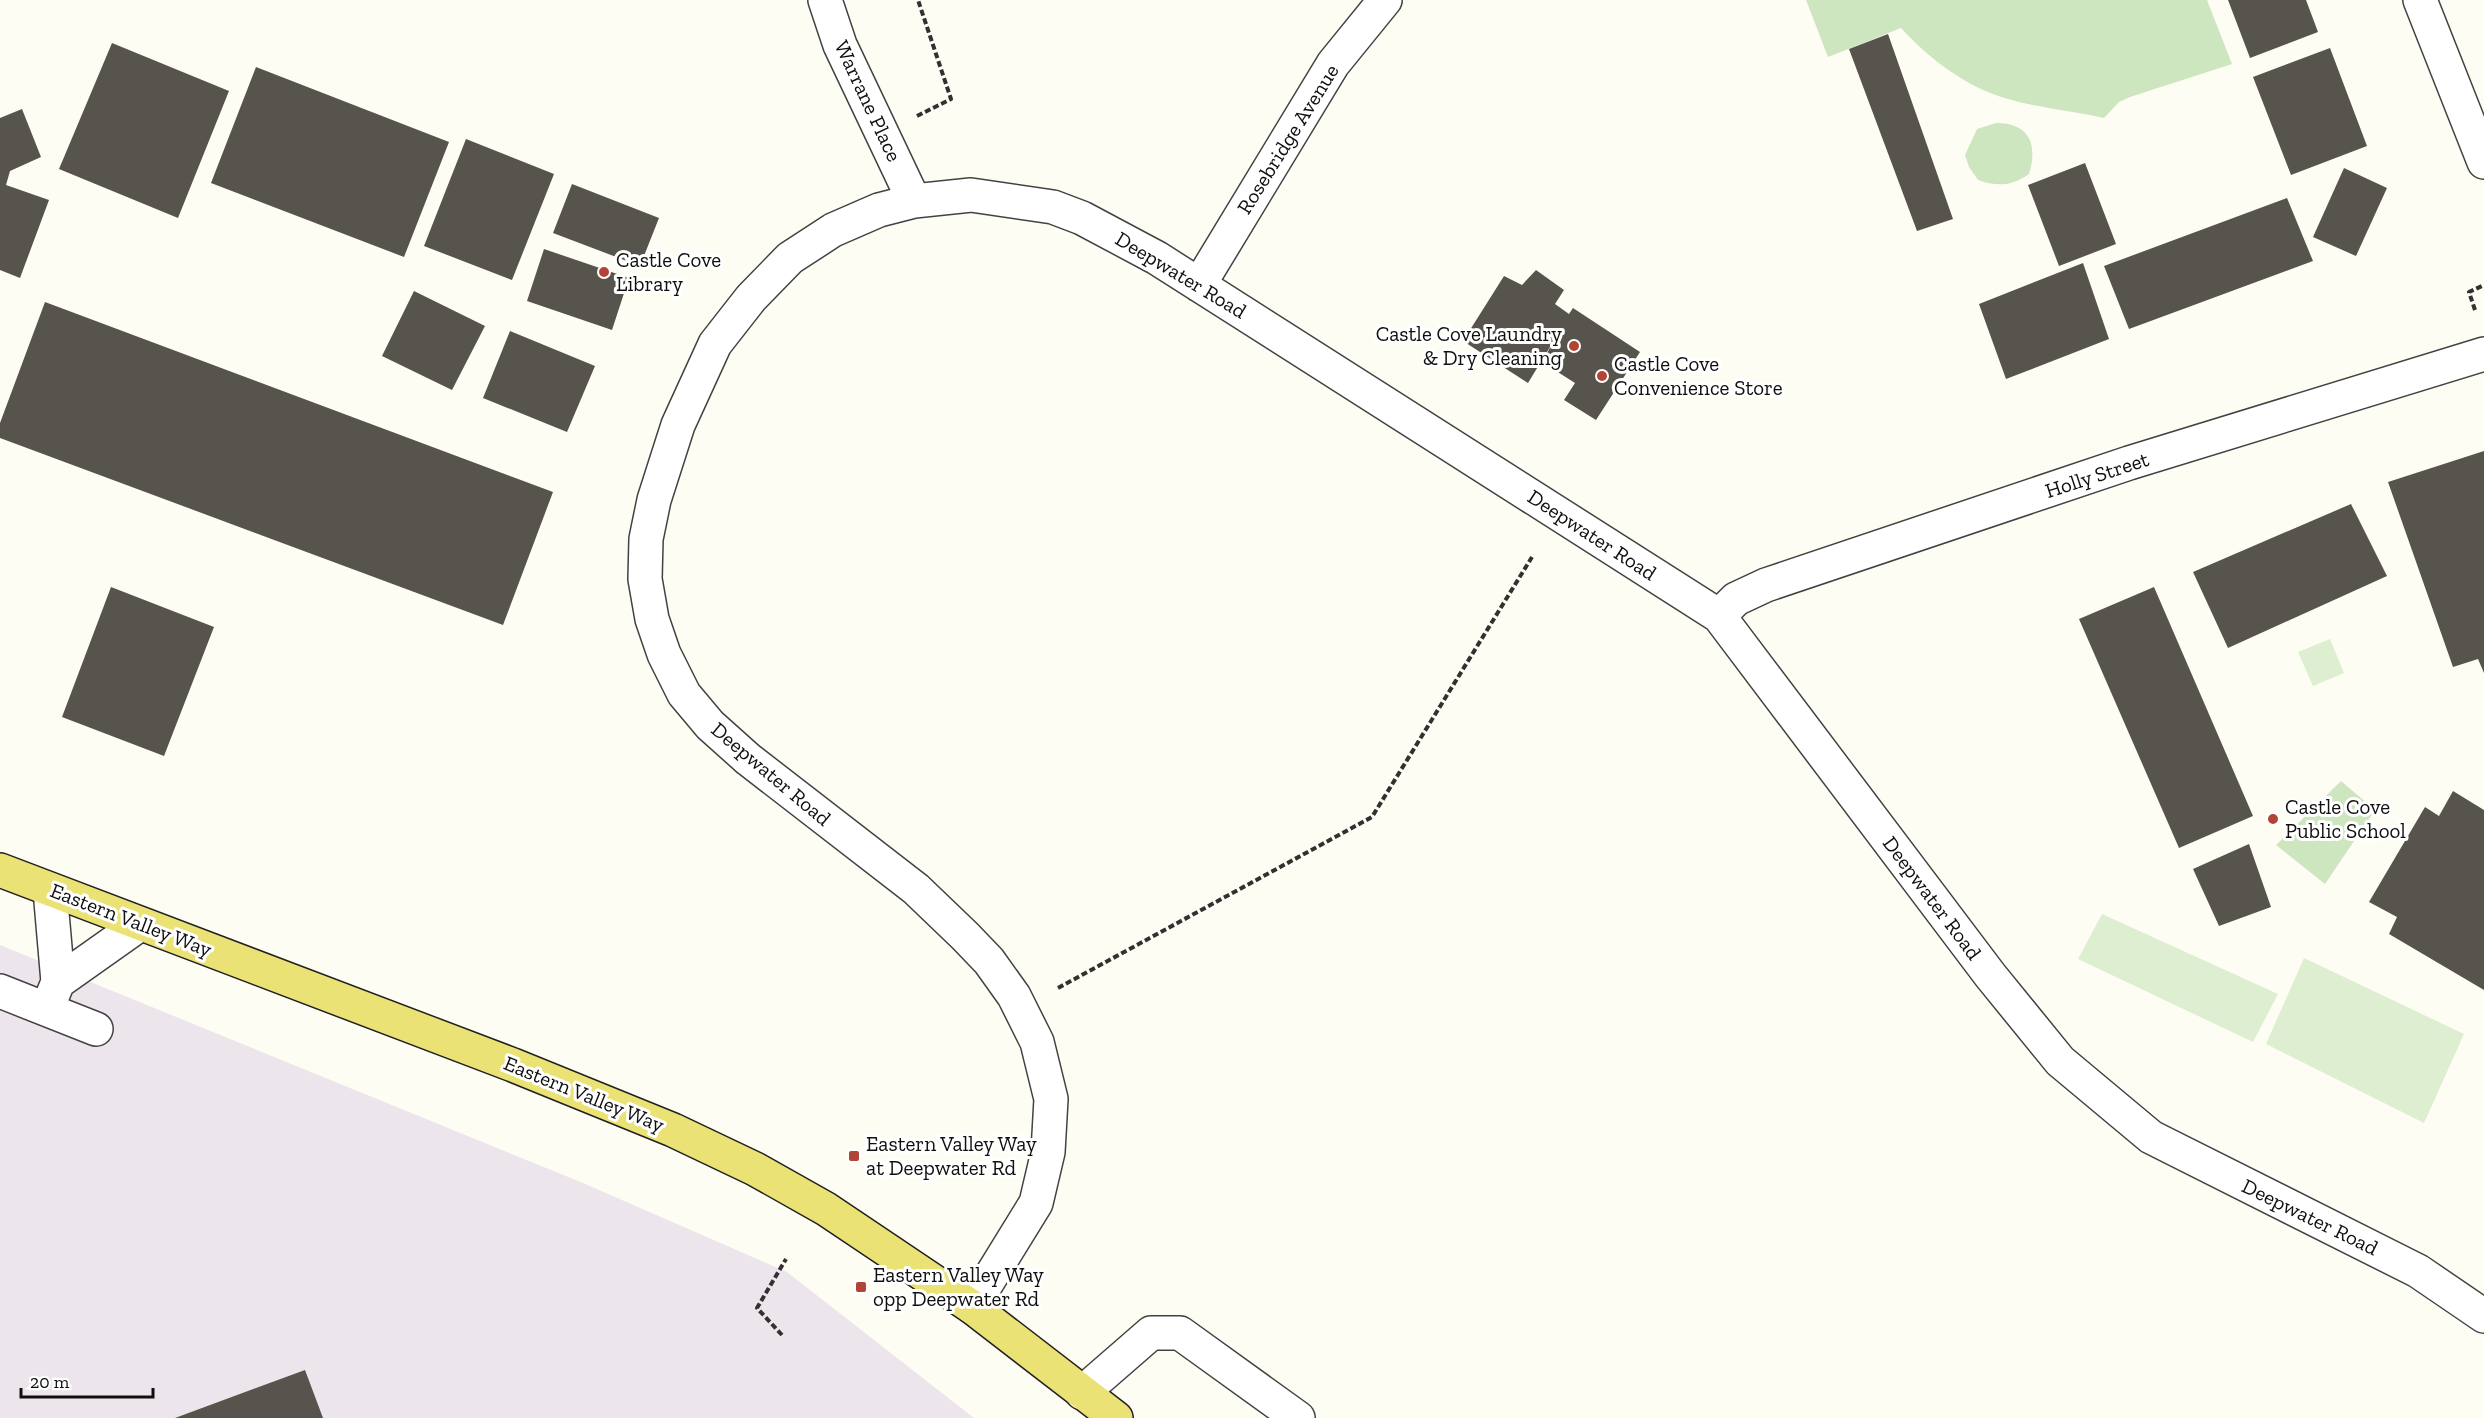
<svg xmlns="http://www.w3.org/2000/svg" width="2484" height="1418" font-family="'Zilla Slab',serif">
<style>
.industrial{fill:#ede5ec}
.green{fill:#cde6bf}
.pitch{fill:#deeed0}
.building{fill:#57534d}
.lines{fill:none;stroke-linecap:round;stroke-linejoin:round}
.minor-casing{stroke:#424242;stroke-width:36}
.major-casing{stroke:#202020;stroke-width:36}
.path{stroke:#313131;stroke-width:4;stroke-dasharray:6 3;stroke-linecap:butt}
.minor{stroke:#fff;stroke-width:33}
.major{stroke:#ebe276;stroke-width:33}
.poi-dot{fill:#b24435;stroke:#fff;stroke-width:2}
.labels{text-anchor:middle;stroke-width:6;stroke-linejoin:round;paint-order:stroke}
.street-label{font-size:21px;fill:#0f0f0f;stroke:#fff}
.poi-label{font-size:21px;fill:#0f0f0f;stroke:#fff;text-anchor:start}
</style>
<rect width="100%" height="100%" fill="#fefdf3"/>
<path class="industrial" d="M0,945L583,1183L787,1272L974,1418H0Z"/>
<path class="green" d="M1806,0H2207L2232,64L2130,97L2119,102L2104,118C2072,111 2039,108 2008,99C1968,88 1929,59 1901,28L1828,57Z
M1996,123C2030,123 2038,145 2029,174C2012,186 1998,187 1978,180L1969,167L1965,155L1977,129Z
M2341,781L2375,810L2325,884L2276,845Z"/>
<path class="pitch" d="M2330,639L2344,673L2313,686L2298,652Z
M2102,914L2278,994L2253,1042L2078,959Z
M2304,958L2464,1034L2424,1123L2266,1044Z"/>
<path class="building" d="M2228,0H2306L2318,32L2250,58Z
M1888,34L1953,219L1917,231L1849,49Z
M112,43L229,91L178,218L59,169Z
M2330,48L2367,146L2291,175L2253,77Z
M256,67L449,142L404,257L211,183Z
M22,109L41,157L10,171L6,185L49,200L20,278L0,270V118Z
M466,139L554,174L512,280L424,246Z
M2085,163L2116,244L2059,266L2028,185Z
M2344,168L2387,188L2356,256L2313,237Z
M572,184L659,218L640,266L553,233Z
M2287,198L2313,261L2129,329L2104,266Z
M544,249L629,278L612,330L527,301Z
M2083,263L2109,339L2006,379L1979,304Z
M1536,270L1564,290L1555,304L1569,314L1573,308L1640,352L1596,420L1564,400L1575,383L1542,362L1556,337L1528,383L1463,341L1504,276L1522,285Z
M414,291L485,326L452,390L382,356Z
M45,302L553,492L503,625L0,438V423Z
M510,331L595,366L567,432L483,398Z
M2484,451V673L2478,659L2453,667L2388,482Z
M2351,504L2387,576L2228,648L2193,572Z
M111,587L214,627L164,756L62,717Z
M2154,587L2253,816L2179,848L2079,619Z
M2453,791L2484,810V990L2389,934L2397,917L2369,902L2425,807L2439,816Z
M2249,844L2271,907L2219,926L2193,869Z
M305,1370L323,1418H175Z"/>
<g class="lines">
<g class="minor-casing">
<path id="minor" d="M825,0L840,45L914,201
M2420,0L2484,162
M1199,285L1333,64L1385,0
M1719,616L1736,599L1766,585L2129,463L2484,354
M58,982L140,924
M0,991L96,1029
M47,1009L58,982L50,890
M972,1307L1036,1203L1048,1152L1051,1099L1037,1042L1014,996L989,961L965,936L916,889L748,759L710,725L684,694L664,654L652,619L645,579L646,539L654,500L678,425L715,344L751,298L790,258L833,230L879,210L914,201L971,195L1053,207L1082,218L1157,258L1719,616L1990,975L2060,1061L2151,1137L2418,1271L2484,1316
M1082,1393L1151,1333H1180L1298,1418"/>
</g>
<g class="major-casing">
<path id="major" d="M0,870L513,1065L673,1130L755,1169L826,1209L972,1307L1116,1418"/>
</g>
<path class="path" d="M917,116L951,99L918,0
M2475,310L2469,292L2484,285
M1058,988L1372,817L1532,557
M782,1335L757,1308L786,1259"/>
<use href="#minor" class="minor"/>
<use href="#major" class="major"/>
</g>
<g class="poi-dot">
<circle cx="604" cy="272" r="6"/>
<circle cx="1574" cy="346" r="6"/>
<circle cx="1602" cy="376" r="6"/>
<circle cx="2273" cy="819" r="6"/>
<rect x="848" y="1150" width="12" height="12" rx="3"/>
<rect x="855" y="1281" width="12" height="12" rx="3"/>
</g>
<g class="labels">
<g class="street-label">
<text transform="translate(868 101) rotate(65)" y="7">Warrane Place</text>
<text transform="translate(1288 139) rotate(-58)" y="7">Rosebridge Avenue</text>
<text transform="translate(1181 275) rotate(31)" y="7">Deepwater Road</text>
<text transform="translate(2097 475) rotate(-18)" y="7">Holly Street</text>
<text transform="translate(1592 535) rotate(33)" y="7">Deepwater Road</text>
<text transform="translate(771 774) rotate(40)" y="7">Deepwater Road</text>
<text transform="translate(1932 898) rotate(53)" y="7">Deepwater Road</text>
<text transform="translate(131 920) rotate(21)" y="7">Eastern Valley Way</text>
<text transform="translate(584 1094) rotate(22)" y="7">Eastern Valley Way</text>
<text transform="translate(2310 1217) rotate(26)" y="7">Deepwater Road</text>
</g>
<g class="poi-label">
<text x="616" y="267">Castle Cove<tspan x="616" dy="24">Library</tspan></text>
<text x="1562" y="341" text-anchor="end">Castle Cove Laundry<tspan x="1562" dy="24">&amp; Dry Cleaning</tspan></text>
<text x="1614" y="371">Castle Cove<tspan x="1614" dy="24">Convenience Store</tspan></text>
<text x="2285" y="814">Castle Cove<tspan x="2285" dy="24">Public School</tspan></text>
<text x="866" y="1151">Eastern Valley Way<tspan x="866" dy="24">at Deepwater Rd</tspan></text>
<text x="873" y="1282">Eastern Valley Way<tspan x="873" dy="24">opp Deepwater Rd</tspan></text>
</g>
</g>
<path d="M21 1388v9h132v-9" fill="none" stroke="#0f0f0f" stroke-width="3"/>
<text x="30" y="1388" font-size="18" fill="#0f0f0f" stroke="#ffffff" stroke-width="4.5" paint-order="stroke">20 m</text>
</svg>
